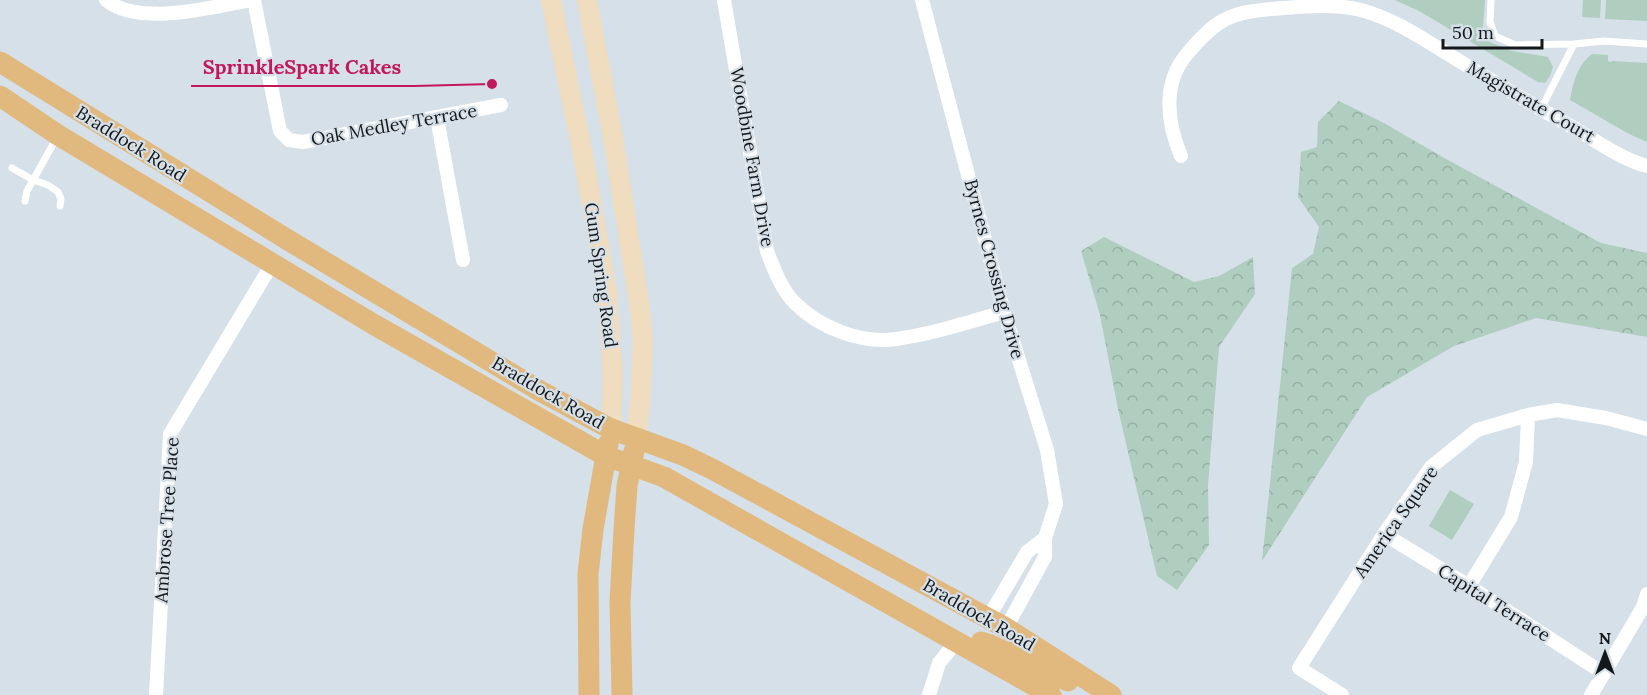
<svg xmlns="http://www.w3.org/2000/svg" width="1647" height="695" font-family="Lora,serif">
<style>
.green{fill:#afcebf}
.forest{fill:url(#forest-crowns)}
.lines{fill:none;stroke-linecap:round;stroke-linejoin:round}
.lane{stroke:#fff;stroke-width:7}
.street{stroke:#fff;stroke-width:14}
.secondary{stroke:#f0dcbe;stroke-width:20}
.primary{stroke:#e1b87d;stroke-width:21}
.labels{text-anchor:middle;stroke-width:4.5;stroke-linejoin:round;paint-order:stroke}
.street-label{font-size:18px;fill:#14181b;stroke:#d6e0e8}
.leader{fill:none;stroke:#c2185b;stroke-width:2}
.callout-dot{fill:#c2185b;stroke:#d6e0e8;stroke-width:2}
.callout-label{font-size:20px;text-anchor:middle;font-weight:bold;fill:#c2185b;stroke:#d6e0e8;stroke-width:4.5;stroke-linejoin:round;paint-order:stroke}
</style>
<defs>
<pattern id="forest-crowns" width="20" height="18" patternUnits="userSpaceOnUse" patternTransform="scale(1.5)"><rect width="20" height="18" fill="#afcebf"/><path d="M2 6a3 3 0 1 1 6 0M12 15a3 3 0 1 1 6 0" fill="none" stroke="#96b0a4"/></pattern>
</defs>
<rect width="100%" height="100%" fill="#d6e0e8"/>
<path class="green" d="M1395,0H1485L1483,27L1486,35L1485,40L1512,51L1548,57L1553,67L1550,76L1545,83L1538,82L1419,11Z
M1583,0H1601L1600,18L1582,17Z
M1606,0H1647V21L1605,19Z
M1592,54L1608,55V61L1610,62L1613,61L1647,63V142L1629,134L1570,100C1573,84 1577,65 1592,54Z
M1450,490L1474,504L1452,540L1429,526Z"/>
<path class="forest" d="M1339,101L1384,123L1446,159L1601,243L1647,253V337L1536,318L1454,346L1367,397L1262,561L1292,268L1313,254L1319,227L1298,197L1301,152L1317,147L1318,122Z
M1104,237L1194,282L1219,276L1253,257L1255,294L1219,347L1208,485L1209,545L1177,590L1157,576L1118,409L1100,315L1081,251Z"/>
<g class="lines">
<path class="lane" d="M1491,0L1490,22L1495,36L1515,45L1574,44
M1541,109L1574,44L1604,41L1647,44
M12,168L33,180L48,185L58,192L61,199L60,206
M25,201L27,191L57,137"/>
<path class="street" d="M106,0C138,27 213,7 251,0
M254,0L280,131L289,140L303,142L501,105
M724,0L767,251C774,269 781,289 795,303C820,328 861,344 896,339C933,334 969,322 1004,312
M922,0L1004,312L1047,450L1056,504L1045,538V557L1006,628
M437,118L463,260
M1181,156C1167,123 1162,83 1187,54C1220,14 1234,12 1284,8C1310,6 1336,4 1361,10C1398,20 1429,43 1461,62C1500,86 1539,108 1579,131C1598,142 1625,161 1647,166
M1384,534L1469,586L1603,673
M1469,586L1511,517L1526,462L1528,415
M988,618L1027,552L1045,538
M156,695L170,434L272,264
M929,695L939,663L956,642
M1342,695L1299,668L1384,534L1431,467L1477,430L1528,415L1557,410L1606,418L1647,429
M1591,695L1643,607L1647,594"/>
<path class="secondary" d="M551,0L584,160L607,293L613,376L611,429
M587,0L613,138L639,303L643,340L640,404L636,438"/>
<path class="primary" d="M0,62L288,240L540,391L611,429L683,455L712,469L1006,628L1111,695
M0,96L58,135L373,324L606,456L664,477L1051,695
M981,642L988,644L1068,681
M589,695L588,574L593,529L608,444
M622,695L620,602L624,529L627,486L634,451"/>
</g>
<g class="labels">
<g class="street-label">
<text transform="translate(1531 102) rotate(30)" y="6">Magistrate Court</text>
<text transform="translate(394 125) rotate(-10)" y="6">Oak Medley Terrace</text>
<text transform="translate(131 144) rotate(32)" y="6">Braddock Road</text>
<text transform="translate(752 157) rotate(80)" y="6">Woodbine Farm Drive</text>
<text transform="translate(994 269) rotate(75)" y="6">Byrnes Crossing Drive</text>
<text transform="translate(601 275) rotate(82)" y="6">Gum Spring Road</text>
<text transform="translate(548 393) rotate(30)" y="6">Braddock Road</text>
<text transform="translate(167 520) rotate(-86)" y="6">Ambrose Tree Place</text>
<text transform="translate(1396 522) rotate(-55)" y="6">America Square</text>
<text transform="translate(1494 603) rotate(32)" y="6">Capital Terrace</text>
<text transform="translate(979 615) rotate(30)" y="6">Braddock Road</text>
</g>
</g>
<path class="leader" d="M492 84L414 86H191"/>
<circle class="callout-dot" cx="492" cy="84" r="6"/>
<g class="callout-label">
<text x="302" y="74">SprinkleSpark Cakes</text>
</g>
<g transform="translate(1605 653)" stroke="#d6e0e8" stroke-width="4.5" paint-order="stroke">
<path d="M0-4.5L10 22L0 15L-10 22Z" fill="#14181b"/>
<text y="-9" font-size="16" font-weight="bold" text-anchor="middle" fill="#14181b">N</text>
</g>
<path d="M1443 39v9h99v-9" fill="none" stroke="#14181b" stroke-width="3"/>
<text x="1452" y="39" font-size="18" fill="#14181b" stroke="#d6e0e8" stroke-width="4.5" paint-order="stroke">50 m</text>
</svg>
